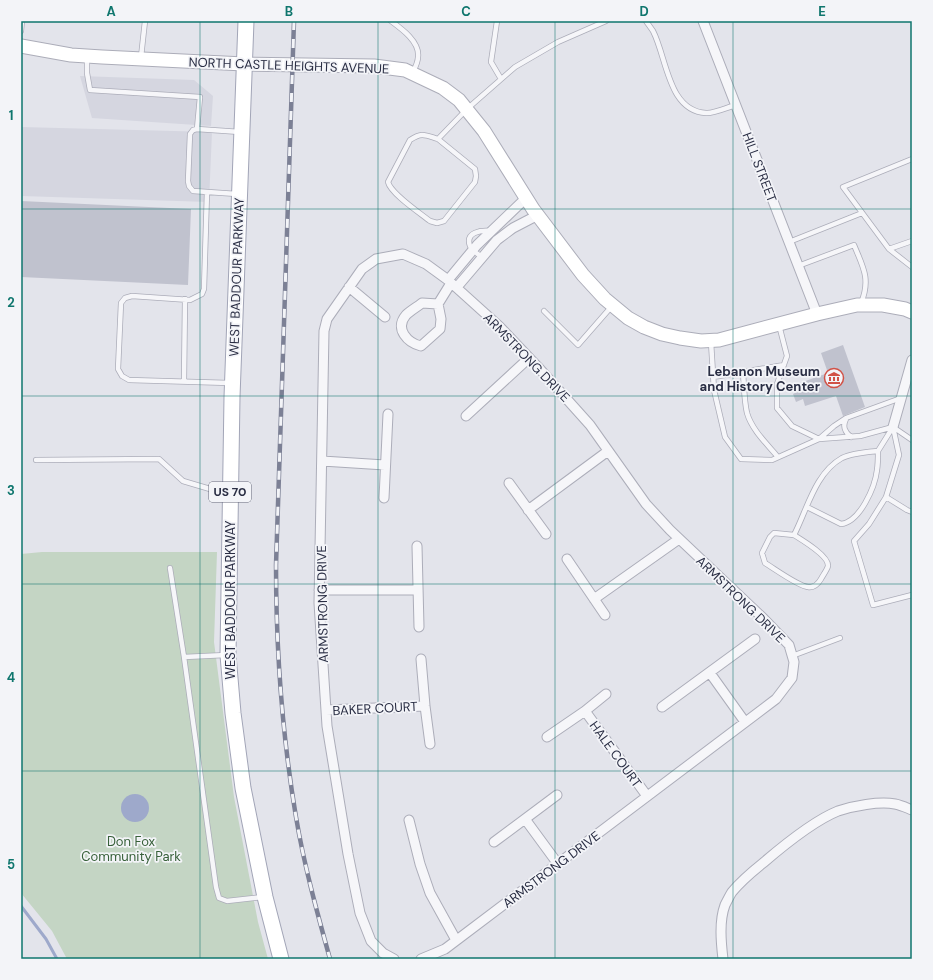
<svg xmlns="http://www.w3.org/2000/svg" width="933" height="980" font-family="'DM Sans',sans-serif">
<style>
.built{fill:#d5d6e0}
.green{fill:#c4d5c4}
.water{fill:#9ea9cb}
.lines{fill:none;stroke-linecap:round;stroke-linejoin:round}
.stream{stroke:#9ea9cb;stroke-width:3}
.building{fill:#c0c2ce}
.lane-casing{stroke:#acadb9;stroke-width:6}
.street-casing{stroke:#acadb9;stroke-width:11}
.secondary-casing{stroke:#acadb9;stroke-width:15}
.primary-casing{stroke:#a2a5b7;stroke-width:17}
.lane{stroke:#f6f6f9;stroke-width:4.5}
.street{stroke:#f6f6f9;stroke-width:9}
.secondary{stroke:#fff;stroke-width:13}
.primary{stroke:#fff;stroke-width:15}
.rail-casing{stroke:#7c8095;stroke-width:4.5}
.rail{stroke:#f3f4f8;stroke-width:3;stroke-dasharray:9;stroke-linecap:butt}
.grid{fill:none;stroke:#0f766e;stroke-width:1;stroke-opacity:0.55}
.labels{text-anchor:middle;stroke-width:3.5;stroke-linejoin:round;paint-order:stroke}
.shield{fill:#f3f4f8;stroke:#66697a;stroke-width:1}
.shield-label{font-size:12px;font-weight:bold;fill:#2a2e44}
.street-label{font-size:13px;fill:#2a2e44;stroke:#f3f4f8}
.poi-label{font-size:13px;font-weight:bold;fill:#2a2e44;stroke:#f3f4f8;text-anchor:end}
.park-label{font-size:13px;fill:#376039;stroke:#f3f4f8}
.neatline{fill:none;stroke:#0f766e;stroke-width:1.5}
.grid-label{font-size:13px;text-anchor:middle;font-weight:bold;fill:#0f766e}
</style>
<rect width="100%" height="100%" fill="#e3e4eb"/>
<path class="built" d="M80,76L194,80L213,96L211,126L92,118Z
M21,127L212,132L209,202L21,196Z"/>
<path class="green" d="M42,552H217L214,642L234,797L258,922L268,959H67L52,931L21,893V554Z"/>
<path class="water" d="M121 808a14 14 0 1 1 28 0a14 14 0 1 1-28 0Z"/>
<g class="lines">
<path class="stream" d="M21,906L46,939L57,959"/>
</g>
<path class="building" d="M21,201L191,209L188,285L21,277Z
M843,345L865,407L843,416L836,396L805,406L803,399L796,402L793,394L799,391L797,384L828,373L821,353Z"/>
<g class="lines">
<g class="lane-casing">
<path id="lane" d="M391,21C402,29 420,42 418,57C418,62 415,68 413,72
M497,21L491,62L501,79
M646,21C648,24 651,28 653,31C667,58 668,111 706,113C713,114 728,107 736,105
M21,31L22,21
M141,57L145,21
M87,58V73L90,90L200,97L197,129L240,132
M197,129L193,130L190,134L188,181L189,186L193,191L237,194
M438,139L475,169L476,176L475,182L444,221L437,223L430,221C420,213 391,194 388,182L410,140C422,132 425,135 438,139L467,109L515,67L558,42L606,21
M207,192L204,289L202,294L190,300L132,296L125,298L121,303L118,369L122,376L129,380L230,383
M912,241L889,249L912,267
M789,242L862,213
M889,249L843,187L912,159
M482,257C478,254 472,251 470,246C465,232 481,230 491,231
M798,266L854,245C863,267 871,279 861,303
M544,311L578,345L612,306
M711,342L714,390L725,437L741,459L772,460L819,439L792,426L777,408V384L787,356L779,325
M743,372C744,385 744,400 747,413C752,430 767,444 778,457
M713,377L784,365
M184,381L185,299
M846,419C842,427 845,432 851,437
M893,427L899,455L886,497L869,524L854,541L873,605L912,595
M893,427L912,440
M819,439L834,426L846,418L901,398
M819,439L860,436L893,427
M36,460L159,459L183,481L210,489L229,488
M886,497L907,510L912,512
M807,507L841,524C860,522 875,487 877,470C878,464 878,458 878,451
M794,535C802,540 829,556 828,566C827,570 823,575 821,579C818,584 814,588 808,587C798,586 775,569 765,563L762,553L770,537L774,533L794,535C807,510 815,473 842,458C852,453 867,452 878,451L893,427
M170,568L184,657L216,887L219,898L227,901L262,897
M792,656L840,638
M184,657L226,655"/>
</g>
<g class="street-casing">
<path id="street" d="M703,21L817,314
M448,280L477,245L526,198
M349,287L385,317
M457,287L497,240L513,228L538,215
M438,304L422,303C417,307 410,311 406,315C394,329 408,343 421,346L440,329L441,319L438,304L451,283
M466,416L529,358
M893,427L912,360
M322,461L385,465
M509,483L546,534
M384,498L388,414
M528,510L608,451
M417,546L419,627
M567,559L605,615
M319,590H418
M594,599L679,539
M421,659L425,706L430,744
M710,673L745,722
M662,707L755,639
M326,710L425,706
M585,711L647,796
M547,737L585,711L606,694
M525,819L558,864
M409,820L420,864L430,893L456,940
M494,842L557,795
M394,959L383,953L371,941L360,913L348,854L327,726L319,603L324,331L327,319L362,269L376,259L403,254L426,264L448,280L499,326L538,367L590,425L646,504L670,530L764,619L789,645L794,662L792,678L776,699L445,949L421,959
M723,959C721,942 719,921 725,905C727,901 730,895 732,892C741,881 753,871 763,863C784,845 813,821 838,811C853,806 879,801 895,804C901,805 907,808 912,810"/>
</g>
<g class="secondary-casing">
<path id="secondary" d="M21,46L71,55L102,57L244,64L374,66L405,70L443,88L459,100L484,131L533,209L583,275L605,299L628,318L644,327L662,334L680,338L701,341L719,340L817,314L857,305H883L905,309L912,312"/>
</g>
<g class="primary-casing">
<path id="primary" d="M246,21L232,397L228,655L233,713L243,788L265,897L281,959"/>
</g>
<use href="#lane" class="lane"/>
<use href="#street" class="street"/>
<use href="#secondary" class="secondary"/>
<use href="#primary" class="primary"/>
<g class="rail-casing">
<path id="rail" d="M294,21L276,565C276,650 282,734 296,817C304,865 317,912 330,959"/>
</g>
<use href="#rail" class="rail"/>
</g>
<path class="grid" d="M200,21V959M378,21V959M555,21V959M733,21V959M21,209H912M21,396H912M21,584H912M21,771H912"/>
<defs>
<g id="museum-ring" transform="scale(1)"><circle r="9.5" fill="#f3f4f8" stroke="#d15247" stroke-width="1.5"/><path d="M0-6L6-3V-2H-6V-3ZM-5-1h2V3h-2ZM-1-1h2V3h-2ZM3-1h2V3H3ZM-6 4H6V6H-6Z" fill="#d15247"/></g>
</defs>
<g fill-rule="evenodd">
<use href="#museum-ring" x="834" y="378"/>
</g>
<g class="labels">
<rect class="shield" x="209" y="482" width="42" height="20" rx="3"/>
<g class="shield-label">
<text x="230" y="496">US 70</text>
</g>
<g class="street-label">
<text transform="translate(289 65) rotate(2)" y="5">NORTH CASTLE HEIGHTS AVENUE</text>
<text transform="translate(760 167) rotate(69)" y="5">HILL STREET</text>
<text transform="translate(236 277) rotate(-88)" y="5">WEST BADDOUR PARKWAY</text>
<text transform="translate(527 357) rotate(46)" y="5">ARMSTRONG DRIVE</text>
<text transform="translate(741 599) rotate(44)" y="5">ARMSTRONG DRIVE</text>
<text transform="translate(230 600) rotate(-90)" y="5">WEST BADDOUR PARKWAY</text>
<text transform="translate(322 604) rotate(-91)" y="5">ARMSTRONG DRIVE</text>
<text transform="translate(375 708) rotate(-3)" y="5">BAKER COURT</text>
<text transform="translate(616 754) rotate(54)" y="5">HALE COURT</text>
<text transform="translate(551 869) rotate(-37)" y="5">ARMSTRONG DRIVE</text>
</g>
<g class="poi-label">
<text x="820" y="376">Lebanon Museum<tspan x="820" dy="15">and History Center</tspan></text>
</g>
<g class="park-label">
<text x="131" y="846">Don Fox<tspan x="131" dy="15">Community Park</tspan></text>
</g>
</g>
<rect width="933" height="980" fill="none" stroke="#f3f4f8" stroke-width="44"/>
<rect x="22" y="22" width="889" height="936" class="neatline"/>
<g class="grid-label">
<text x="111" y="16">A</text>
<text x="289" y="16">B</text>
<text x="466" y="16">C</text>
<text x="644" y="16">D</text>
<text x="822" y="16">E</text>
<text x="11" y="120">1</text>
<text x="11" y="307">2</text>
<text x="11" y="495">3</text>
<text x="11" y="682">4</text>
<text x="11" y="869">5</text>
</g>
</svg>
